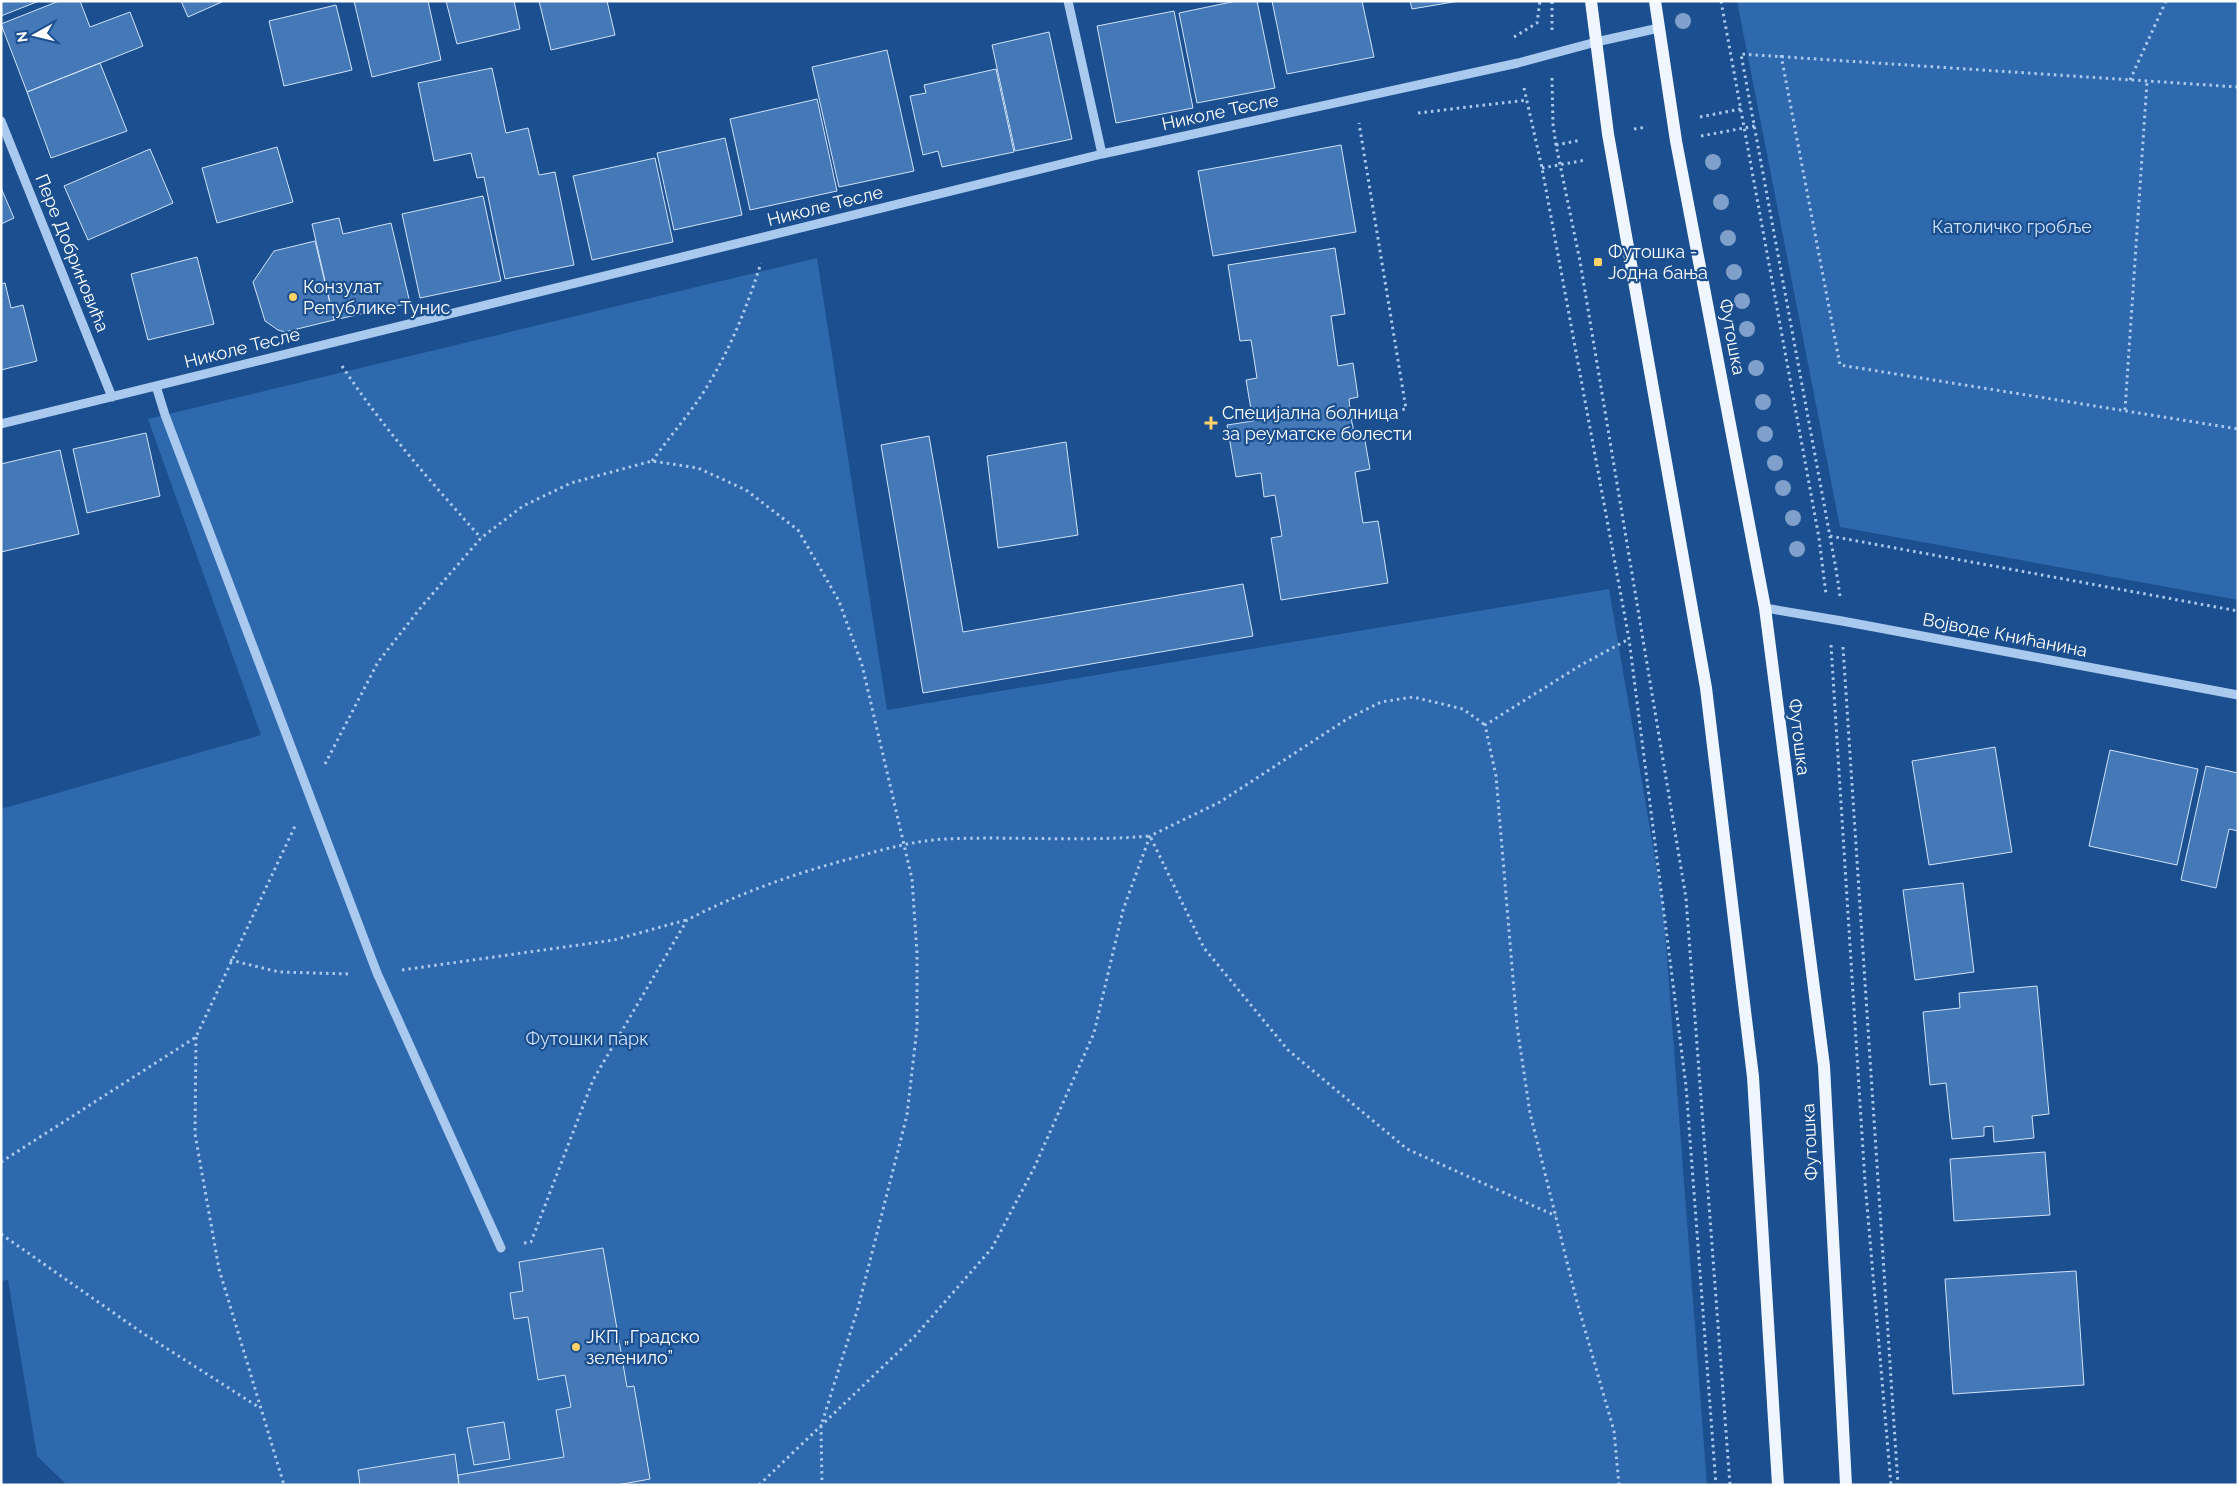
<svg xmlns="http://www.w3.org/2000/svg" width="2239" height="1486" font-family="Raleway,sans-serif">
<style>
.green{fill:#2e69ad}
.building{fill:#4478b7;stroke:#cfe3fa}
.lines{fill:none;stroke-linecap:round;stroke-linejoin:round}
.path{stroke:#a9c9ee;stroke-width:3;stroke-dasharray:2.5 4;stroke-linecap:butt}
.minor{stroke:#a9c9ee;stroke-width:9}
.major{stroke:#f0f6ff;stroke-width:12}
.tree{fill:#7ea0ca}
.poi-dot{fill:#ffd166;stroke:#1b4f8f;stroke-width:2}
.labels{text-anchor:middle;stroke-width:4.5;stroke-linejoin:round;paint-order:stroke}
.street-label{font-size:18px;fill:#fff;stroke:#1b4f8f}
.park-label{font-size:18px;fill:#cfe3fa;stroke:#1b4f8f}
.poi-label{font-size:18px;fill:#fff;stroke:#1b4f8f;text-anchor:start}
</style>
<rect width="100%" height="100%" fill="#1b4f8f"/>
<path class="green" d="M1737,1H2238V600L1840,527Z
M817,258L887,710L1609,589L1663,905L1707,1485H67L37,1456L8,1280L1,1281V809L261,735L148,419Z"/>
<path class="building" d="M1,1H39L1,16Z
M59,1H80L90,27L130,12L143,46L27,92L1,24Z
M181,1H224L188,17Z
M354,1H428L441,60L372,77Z
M446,1H514L520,29L457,44Z
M539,1H607L615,35L551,50Z
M1236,1H1257L1275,88L1197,103L1179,13Z
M1272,1H1362L1374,57L1287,74Z
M1410,1H1459L1412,9Z
M336,5L352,70L284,86L269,21Z
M1174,11L1193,108L1116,123L1097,26Z
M1049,32L1072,139L1015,151L992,45Z
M887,50L914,171L839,187L812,67Z
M100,63L127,131L51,158L27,92Z
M492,68L506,133L528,128L539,175L555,172L574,265L505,279L484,177L477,178L471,153L434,161L418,83Z
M996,69L1014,152L942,167L938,151L923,155L910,96L926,93L924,85Z
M817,99L837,191L750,210L730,119Z
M725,138L742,215L674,230L657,153Z
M1341,145L1356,232L1213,256L1198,171Z
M277,147L293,202L217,223L202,168Z
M150,149L173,203L88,240L64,186Z
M655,158L673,242L592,260L573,176Z
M1,188L14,218L1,224Z
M483,196L501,281L420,298L402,214Z
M339,218L343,234L391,223L410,303L334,320L312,224Z
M315,241L334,320L285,332L278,330L265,321L253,282L274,251Z
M1335,248L1345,314L1331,316L1338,366L1353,363L1358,397L1349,399L1351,418L1355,436L1364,435L1370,469L1355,472L1363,523L1378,521L1388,583L1281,600L1271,538L1282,536L1275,495L1264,497L1261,473L1236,477L1227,425L1253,421L1246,380L1257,378L1251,340L1240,341L1228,265Z
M197,257L214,324L148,340L131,274Z
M5,283L11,308L23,305L37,361L1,370V284Z
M146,433L160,496L87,513L73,449Z
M929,436L963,632L1243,584L1253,636L923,693L881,445Z
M1066,442L1078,535L998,548L987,456Z
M60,450L79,534L1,552V464Z
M1995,747L2012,852L1929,865L1912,761Z
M2110,750L2198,769L2177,865L2089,846Z
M2206,766L2238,773V831L2229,829L2216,888L2181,880Z
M1963,883L1974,972L1915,980L1903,890Z
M2037,986L2049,1114L2032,1116L2034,1138L1994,1142L1993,1126L1984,1127V1136L1952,1139L1946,1083L1930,1085L1923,1012L1960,1008L1959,993Z
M2045,1152L2050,1215L1954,1221L1950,1159Z
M603,1248L627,1387L634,1386L650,1479L617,1485H459L458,1475L564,1457L556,1410L571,1407L565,1375L538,1380L528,1317L514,1319L510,1293L523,1291L519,1262Z
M2076,1271L2084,1385L1953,1394L1945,1279Z
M504,1422L510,1459L474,1465L467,1428Z
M455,1454L459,1485H360L358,1470Z"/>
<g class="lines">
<path class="path" d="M1721,1L1819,538L1826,594
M1552,30V1
M1514,37L1537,23L1540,1
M1781,55L1840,365L2238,429
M1552,78L1553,124L1556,145L1580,261L1686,898L1730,1485
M2130,80L2166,1
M1524,88L1542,168L1629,639L1686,1086L1716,1485
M1418,113L1527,100
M1700,117L1741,109
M1634,129L1647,127
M1701,136L1755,126
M1556,145L1581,140
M1542,168L1586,160
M342,366C383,428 432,483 481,538
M2125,410L2147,82
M1351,418L1406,409L1359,123
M652,461C668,439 686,418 701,396C728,355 746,310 761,263
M1830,536L2238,611
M1840,596L1836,569L1741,54L2238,87
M1831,645L1865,1182L1891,1485
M1843,647L1898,1485
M325,764L378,662L422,606L481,538L523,506L571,483L652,461L698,468L746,490L798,530L839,601L862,665L912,879L917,953V1028L907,1115L858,1308L821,1426L822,1485
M230,960L279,972L351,974
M402,970L614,940L686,920
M196,1037L195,1134L219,1269L284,1485
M1,1162L196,1037L295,826
M1,1234L141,1332L260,1408
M524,1243L531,1242L593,1080L687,920C739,893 796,873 853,858C884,849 913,841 945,839C1013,836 1081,842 1150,836L1204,948L1288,1050L1407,1149L1556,1216
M759,1485L915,1336L992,1248L1034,1168L1094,1033L1123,910L1150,836L1220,802L1347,719L1381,702L1413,697L1463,709L1485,725
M1619,1485L1614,1431L1577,1302L1530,1113L1517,1026L1496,776L1485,725L1581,665L1629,639"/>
<path class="minor" d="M1068,1L1102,154
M1,121L112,397
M156,386L165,415L377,973L501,1248
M1,424L1102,154L1518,63L1596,42L1659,28
M1765,608L1842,621L2238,695"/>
<path class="major" d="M1591,1L1608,134L1706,688L1753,1077L1778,1485
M1655,1L1676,141L1765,608L1824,1066L1846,1485"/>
</g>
<g class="tree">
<circle cx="1683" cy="21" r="8"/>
<circle cx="1713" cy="162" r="8"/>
<circle cx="1721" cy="202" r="8"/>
<circle cx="1728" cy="238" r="8"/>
<circle cx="1734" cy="272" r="8"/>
<circle cx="1742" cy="301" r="8"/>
<circle cx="1747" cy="329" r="8"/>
<circle cx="1756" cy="368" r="8"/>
<circle cx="1763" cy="402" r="8"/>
<circle cx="1765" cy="434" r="8"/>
<circle cx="1775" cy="463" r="8"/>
<circle cx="1783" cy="488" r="8"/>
<circle cx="1793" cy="518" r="8"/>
<circle cx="1797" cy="549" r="8"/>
</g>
<g class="poi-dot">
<rect x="1593" y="257" width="10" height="10" rx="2.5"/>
<circle cx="293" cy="297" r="5"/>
<path d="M1208.5 415.5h5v5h5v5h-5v5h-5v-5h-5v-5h5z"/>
<circle cx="576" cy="1347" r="5"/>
</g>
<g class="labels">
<g class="street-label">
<text transform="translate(1220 112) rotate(-12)" y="6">Николе Тесле</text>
<text transform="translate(825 206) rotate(-14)" y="6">Николе Тесле</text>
<text transform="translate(72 253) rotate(68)" y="6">Пере Добриновића</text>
<text transform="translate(1732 337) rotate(79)" y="6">Футошка</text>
<text transform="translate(242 348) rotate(-14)" y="6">Николе Тесле</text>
<text transform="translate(2005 635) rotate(11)" y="6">Војводе Книћанина</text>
<text transform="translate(1799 737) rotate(83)" y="6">Футошка</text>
<text transform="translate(1810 1142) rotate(-93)" y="6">Футошка</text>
</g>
<g class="park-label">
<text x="2012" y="233">Католичко гробље</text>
<text x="587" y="1045">Футошки парк</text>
</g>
<g class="poi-label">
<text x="1608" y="258">Футошка -<tspan x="1608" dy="21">Јодна бања</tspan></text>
<text x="303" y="293">Конзулат<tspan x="303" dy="21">Републике Тунис</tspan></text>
<text x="1222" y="419">Специјална болница<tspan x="1222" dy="21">за реуматске болести</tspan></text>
<text x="586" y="1343">ЈКП „Градско<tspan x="586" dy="21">зеленило”</tspan></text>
</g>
</g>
<rect width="2239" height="1486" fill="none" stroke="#ffffff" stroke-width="5"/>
<g transform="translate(35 35) rotate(262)" stroke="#1b4f8f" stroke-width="4" paint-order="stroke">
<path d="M0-4L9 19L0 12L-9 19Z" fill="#ffffff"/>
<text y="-8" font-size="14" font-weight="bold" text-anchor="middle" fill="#ffffff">N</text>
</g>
</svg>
